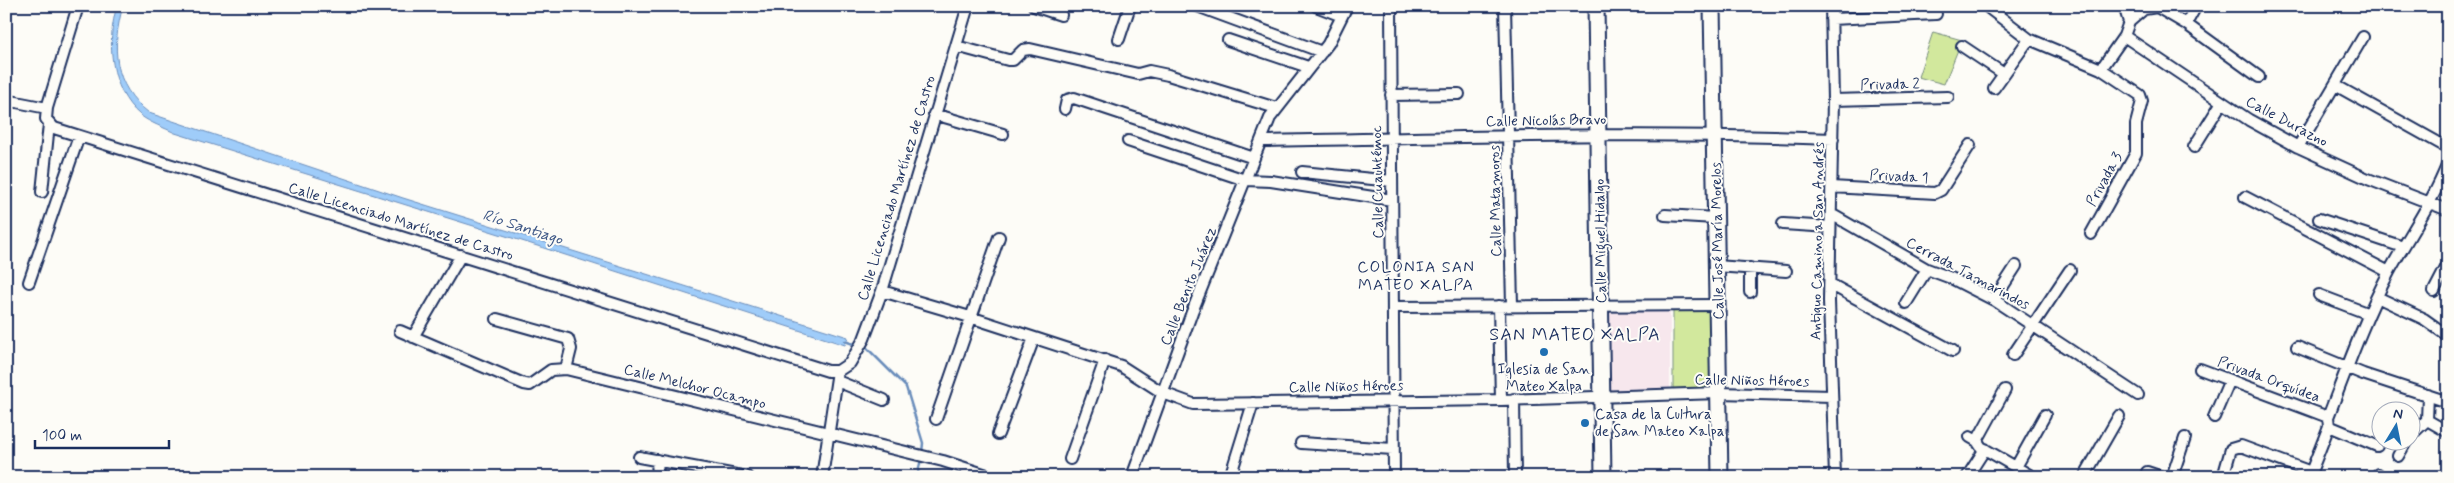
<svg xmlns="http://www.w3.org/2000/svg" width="2454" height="483" font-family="Mynerve,sans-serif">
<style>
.built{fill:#f7e7ed}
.green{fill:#d2e89d;stroke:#768c7e}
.water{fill:#9fccf9;stroke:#6a8dbb}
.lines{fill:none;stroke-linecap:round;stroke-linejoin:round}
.stream{stroke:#6a8dbb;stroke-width:2.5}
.minor-casing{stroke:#1b2f5e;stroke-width:14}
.secondary-casing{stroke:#1b2f5e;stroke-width:19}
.minor{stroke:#fdfcf7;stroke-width:10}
.secondary{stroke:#fdfcf7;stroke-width:15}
.poi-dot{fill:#1f6fb2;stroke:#fdfcf7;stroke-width:2}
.labels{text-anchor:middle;stroke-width:4;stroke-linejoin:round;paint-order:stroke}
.street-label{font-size:15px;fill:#1b2f5e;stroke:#fdfcf7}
.poi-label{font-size:15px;fill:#1b2f5e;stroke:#fdfcf7}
.water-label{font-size:16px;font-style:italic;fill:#3c5685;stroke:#fdfcf7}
.neighbourhood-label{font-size:16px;letter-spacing:1px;fill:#1b2f5e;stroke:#fdfcf7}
.quarter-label{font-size:18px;letter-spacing:1px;fill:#1b2f5e;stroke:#fdfcf7}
</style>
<rect width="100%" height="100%" fill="#fdfcf7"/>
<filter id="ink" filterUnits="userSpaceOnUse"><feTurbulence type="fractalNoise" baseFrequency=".02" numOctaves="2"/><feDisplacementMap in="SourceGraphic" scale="10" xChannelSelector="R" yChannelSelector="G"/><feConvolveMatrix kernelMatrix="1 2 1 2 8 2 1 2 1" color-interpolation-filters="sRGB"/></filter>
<g filter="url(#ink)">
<path class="built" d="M1670,308V393L1609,392V309Z"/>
<path class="green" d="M1933,32L1962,40L1944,84L1918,77Z
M1673,307H1713L1714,393L1673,392Z"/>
<path class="water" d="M117,6H123C111,48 113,85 149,113L403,198L848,337L845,345L525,242L175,133C165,128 150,123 140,115C110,90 106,41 117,6Z"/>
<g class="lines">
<path class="stream" d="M845,341L856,345
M862,346L867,348L906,387L923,443L922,453
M917,477L921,459"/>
<g class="minor-casing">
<path id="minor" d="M78,6L47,108L46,119L54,128L828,371H838L850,363L864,339L882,291L968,6
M1034,6L1061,15
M1197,6L1322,52
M1316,6L1342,16
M1391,6L1394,477
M1505,6L1512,305
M1831,6L1833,100L1829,301L1835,477
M1986,6L2029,39L2101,69L2124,36L2129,22L2144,9L2157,7L2186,24L2259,77
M2124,6L2129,22
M1831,19L1936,14
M2186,24L2196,6
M2124,36L2249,120L2298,147L2368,179L2448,210
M1119,39L1130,6
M1228,40L1308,67
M956,46L1008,60H1013L1023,50L1030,49L1138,74L1149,71L1168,75L1276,108
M1962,46L2004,74
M2335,85L2448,148
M1994,88L2029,39
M1391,95L1459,94
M6,100L47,108
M1833,100L1948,97
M1065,109L1067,100L1074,98L1254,158
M934,114L1003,134
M1128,141L1245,180L1271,181L1392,200
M1261,141C1451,138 1642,131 1833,139
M2194,147L2222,102
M2298,147L2363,37
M1302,172L1392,181
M1832,187L1935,193L1941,190L1970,145
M42,192L49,124
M2245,197L2389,272
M1831,214L1927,269L1951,278L1994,300L2138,395
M1665,215L1715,218
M2319,219L2403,247
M1783,224L1830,227
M2091,234L2136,153V124L2142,101L2140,95L2101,69
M1716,266L1786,271
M29,282L79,136
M1830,284L1953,351
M882,291L970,317L1121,366L1163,393L1193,404L1501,400L1719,393L1832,396
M2434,291L2448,264
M1750,292V268
M2319,295L2369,314
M2377,297L2424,319L2448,336
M1994,300L2016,266
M1906,303L1927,269
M1499,306L1501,400
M1393,307L1718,305
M497,319L568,339L571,349L566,369
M400,331L524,384L530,385L551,370L566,369L943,461L993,477
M413,337L461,255
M2297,347L2363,374L2448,402
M2013,355L2070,270
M2200,369L2328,417
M837,381L884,400
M1514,399L1515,477
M2214,417L2229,382
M936,419L999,237
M2427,420L2448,432
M2329,426L2377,446
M998,434L1034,338
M2412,434L2427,420L2428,395
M1970,437L1977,441L1981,447L2033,477
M1977,441L2005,390
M1301,443L1393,449
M2398,456L2407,440
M639,457L747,477
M1070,459L1105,360
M657,460L658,477
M2016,467L2045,415
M2147,472L2162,477
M822,477L838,371
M1132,477L1192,312L1270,118L1328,44L1347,6
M1230,477L1253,403
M1967,477L1985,449
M2084,477L2119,416
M2172,477L2185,438
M2223,477L2231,449L2241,446L2311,472
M2309,477L2329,426L2328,417C2347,368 2365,318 2389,272C2409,235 2433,202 2448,163
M2377,477L2378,474"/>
</g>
<g class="secondary-casing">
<path id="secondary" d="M1596,6L1603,477
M1712,6L1720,477"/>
</g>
<use href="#minor" class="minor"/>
<use href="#secondary" class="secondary"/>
</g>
</g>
<g class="poi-dot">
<circle cx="1544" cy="352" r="5"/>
<circle cx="1585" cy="423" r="5"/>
</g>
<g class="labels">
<g class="street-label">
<text transform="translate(1890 84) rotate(-1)" y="5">Privada 2</text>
<text transform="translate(1546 120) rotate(-1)" y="5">Calle Nicolás Bravo</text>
<text transform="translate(2287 121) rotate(28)" y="5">Calle Durazno</text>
<text transform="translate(1899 176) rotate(3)" y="5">Privada 1</text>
<text transform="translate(2104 179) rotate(-61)" y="5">Privada 3</text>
<text transform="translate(1377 182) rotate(-91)" y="5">Calle Cuauhtémoc</text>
<text transform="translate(896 188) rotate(-73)" y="5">Calle Licenciado Martínez de Castro</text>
<text transform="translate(1495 201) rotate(-91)" y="5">Calle Matamoros</text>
<text transform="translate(401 221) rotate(17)" y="5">Calle Licenciado Martínez de Castro</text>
<text transform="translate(1600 241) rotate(-91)" y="5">Calle Miguel Hidalgo</text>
<text transform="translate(1717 241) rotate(-91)" y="5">Calle José María Morelos</text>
<text transform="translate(1817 241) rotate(-89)" y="5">Antiguo Camino a San Andrés</text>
<text transform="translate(1968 273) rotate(28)" y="5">Cerrada Tamarindos</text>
<text transform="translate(1188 286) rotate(-68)" y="5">Calle Benito Juárez</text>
<text transform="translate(2269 379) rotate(20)" y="5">Privada Orquídea</text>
<text transform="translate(1752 380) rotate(1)" y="5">Calle Niños Héroes</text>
<text transform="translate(695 386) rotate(14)" y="5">Calle Melchor Ocampo</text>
<text transform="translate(1346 386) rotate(-1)" y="5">Calle Niños Héroes</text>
</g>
<g class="poi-label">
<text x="1544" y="374">Iglesia de San<tspan x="1544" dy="17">Mateo Xalpa</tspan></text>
<text x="1595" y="419" text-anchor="start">Casa de la Cultura<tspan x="1595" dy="17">de San Mateo Xalpa</tspan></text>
</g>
<g class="water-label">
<text transform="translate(523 226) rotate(18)" y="6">Río Santiago</text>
</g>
<g class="neighbourhood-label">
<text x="1416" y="272">COLONIA SAN<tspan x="1416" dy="18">MATEO XALPA</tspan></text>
</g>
<g class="quarter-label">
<text x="1575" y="340">SAN MATEO XALPA</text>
</g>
</g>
<rect width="2454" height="483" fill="none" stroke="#fdfcf7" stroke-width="25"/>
<rect x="12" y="12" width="2429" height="458" fill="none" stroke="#1b2f5e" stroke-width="2" filter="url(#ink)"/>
<g transform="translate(2396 426) rotate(10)"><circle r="24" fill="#fdfcf7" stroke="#a3aaba"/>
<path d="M0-4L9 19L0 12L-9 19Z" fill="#1f6fb2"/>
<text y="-8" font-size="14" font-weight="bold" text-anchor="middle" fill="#1b2f5e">N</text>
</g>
<path d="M35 440v8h134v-8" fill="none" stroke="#1b2f5e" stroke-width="2.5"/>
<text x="42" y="440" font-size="15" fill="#1b2f5e" stroke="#fdfcf7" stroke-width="4" paint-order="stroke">100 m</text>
</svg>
